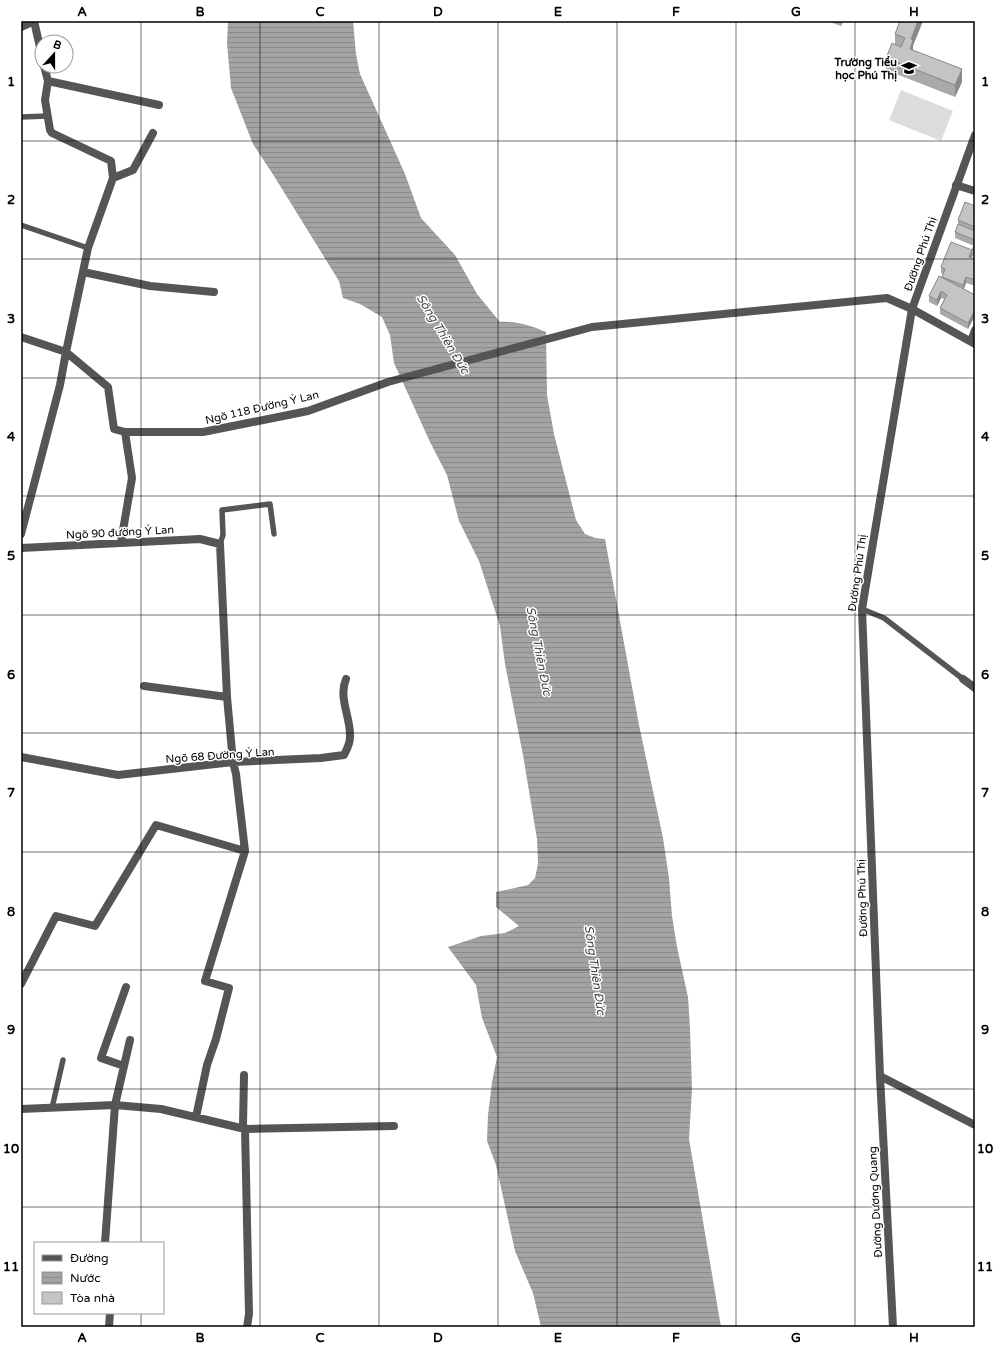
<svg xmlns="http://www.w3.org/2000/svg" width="996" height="1348" font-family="'Varela Round',sans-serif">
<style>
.pitch{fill:#dcdcdc}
.water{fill:url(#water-rules)}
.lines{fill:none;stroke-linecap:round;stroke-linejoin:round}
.service{stroke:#555;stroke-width:5.5}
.minor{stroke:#555;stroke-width:8}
.tertiary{stroke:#555;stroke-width:8}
.wall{fill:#a9a9a9}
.shaded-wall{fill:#898989}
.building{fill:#c4c4c4;stroke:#898989}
.grid{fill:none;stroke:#000;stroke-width:1;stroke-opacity:0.55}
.labels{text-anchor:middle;stroke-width:3;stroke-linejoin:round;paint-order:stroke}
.poi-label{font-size:11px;font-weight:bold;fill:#000;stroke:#fff;text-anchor:end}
.street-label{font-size:11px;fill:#000;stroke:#fff}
.water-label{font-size:12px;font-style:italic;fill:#444;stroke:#fff}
.neatline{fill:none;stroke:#000;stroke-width:1.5}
.grid-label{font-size:13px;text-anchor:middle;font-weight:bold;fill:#000}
</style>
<defs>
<pattern id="water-rules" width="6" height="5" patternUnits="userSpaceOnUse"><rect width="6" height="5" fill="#a3a3a3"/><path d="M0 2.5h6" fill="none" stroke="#8b8b8b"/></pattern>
</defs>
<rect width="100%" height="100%" fill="#fff"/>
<path class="pitch" d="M901,90L953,111L941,141L889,120Z"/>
<path class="water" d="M228,21H353L356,54L360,74L405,174L421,218L455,255L477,294L500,322C517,321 530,325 546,332L547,395L554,434L576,520L585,534L595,538L605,539L639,725L663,838L669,878L672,916L677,947L688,997L690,1028L692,1089L689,1139L721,1327H541L533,1293L515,1251L496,1165L487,1141L488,1115L492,1082L497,1057L482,1018L476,985L448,947L481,936L505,933L519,926L496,907V892L528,885L535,878L538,864L537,839L523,755L505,664L500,626L479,561L459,521L447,475L430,442L394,363L390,335L382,317L360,304L343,298L339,281L274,176L253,144L231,88L227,43Z"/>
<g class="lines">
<path class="service" d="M21,117L47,116
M21,225L88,248
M220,544L223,535L222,510L270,504L274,534
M862,609L884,618L963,679
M52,1108L63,1060"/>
<path class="minor" d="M34,21L42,56
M21,27L34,21
M48,81L159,105
M113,178L133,170L153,133
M956,185L975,191
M83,272L150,286L214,292
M21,337L66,352L108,387L114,429L125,432H203L308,411L388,382L592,327L887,298L912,309L975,344
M971,341L975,330
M21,534L60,385L66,352L88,248L113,178L111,161L52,133L50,130L45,100L48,81L44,66
M121,542L132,478L125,432
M21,548L200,539L220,544L227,697L233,762L236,774L245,851L205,981L229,988L216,1039L207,1065L196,1117
M963,679L975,688
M144,686L227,697
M21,757L118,775L233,762L321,758L344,755C347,749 350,744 350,737C351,718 338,698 346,679
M21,984L56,916L95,926L156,825L245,851
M124,1066L101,1058L126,987
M244,1075L243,1125L245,1129L249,1314L247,1327
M880,1076L975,1125
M21,1109L115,1105L161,1109L245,1129L394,1126
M105,1243L115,1105L130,1040
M109,1327L110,1313"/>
<path class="tertiary" d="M893,1327L880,1076L862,609L912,309L975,135"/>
</g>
<path class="wall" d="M827,21H843L841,26Z
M900,21L913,46V50L962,82L955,97L886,70V58L895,44V34Z
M975,206V257L972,256V250L974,246L955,238V232L958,225V220Z
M972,256V258L975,259V286L966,283L964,289L975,295L968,329L940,314V308L944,299L941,298L937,306L929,302V296L942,278L943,274L941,273V267Z"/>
<path class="shaded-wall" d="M841,21H843L841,26Z
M918,21H923L913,46V52L910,49L911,39Z
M962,69V82L955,97V85Z
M972,250V256L969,264V257Z
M966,277V283L963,291V285Z
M941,291V298L937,306V300Z
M975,310V316L968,329V323Z"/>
<path class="building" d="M900,21H918L911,39L913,40L910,49L962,69L955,85L886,58L892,43L901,47L905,38L895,34Z
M965,202L975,206V227L958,220Z
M958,224L975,231V240L955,232Z
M951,242L972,250L969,257L975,259V280L966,277L963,285L942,277L945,269L941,267Z
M975,243V251L972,250Z
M939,276L975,295V310L968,323L940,308L947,295L941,291L937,300L929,296Z"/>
<path class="grid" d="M141,21V1243M260,21V1327M379,21V1327M498,21V1327M617,21V1327M736,21V1327M855,21V1327M21,141H975M21,259H975M21,378H975M21,496H975M21,615H975M21,733H975M21,852H975M21,970H975M21,1089H975M21,1207H975M141,1313V1327"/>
<defs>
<g id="school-bare" transform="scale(1.2)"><path d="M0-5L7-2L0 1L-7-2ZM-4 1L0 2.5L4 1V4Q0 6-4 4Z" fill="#000" stroke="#fff" stroke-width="2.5" paint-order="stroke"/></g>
</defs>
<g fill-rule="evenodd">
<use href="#school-bare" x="909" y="68"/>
</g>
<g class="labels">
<g class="poi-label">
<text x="897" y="66">Trường Tiểu<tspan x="897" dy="13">học Phú Thị</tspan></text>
</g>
<g class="street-label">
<text transform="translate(920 254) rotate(-71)" y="4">Đường Phú Thị</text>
<text transform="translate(262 407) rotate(-13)" y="4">Ngõ 118 Đường Ỷ Lan</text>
<text transform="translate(120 532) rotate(-3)" y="4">Ngõ 90 đường Ỷ Lan</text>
<text transform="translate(857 573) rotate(-82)" y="4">Đường Phú Thị</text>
<text transform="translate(220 755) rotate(-4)" y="4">Ngõ 68 Đường Ỷ Lan</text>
<text transform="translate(862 898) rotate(-92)" y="4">Đường Phú Thị</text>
<text transform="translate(875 1202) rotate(-93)" y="4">Đường Dương Quang</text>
</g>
<g class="water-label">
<text transform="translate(443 334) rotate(59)" y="4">Sông Thiên Đức</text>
<text transform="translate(539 651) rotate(79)" y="4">Sông Thiên Đức</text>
<text transform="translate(595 970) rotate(82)" y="4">Sông Thiên Đức</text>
</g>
</g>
<rect width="996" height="1348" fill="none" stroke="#ffffff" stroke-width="44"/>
<rect x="34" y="1242" width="130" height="72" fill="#ffffff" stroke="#999999"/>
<rect x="42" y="1255" width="20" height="6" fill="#555555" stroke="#999999"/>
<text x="70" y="1262" font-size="12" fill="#000000">Đường</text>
<rect x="42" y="1272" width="20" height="12" fill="url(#water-rules)" stroke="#999999"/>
<text x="70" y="1282" font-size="12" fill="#000000">Nước</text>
<rect x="42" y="1292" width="20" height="12" fill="#c4c4c4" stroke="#999999"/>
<text x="70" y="1302" font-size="12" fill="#000000">Tòa nhà</text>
<g transform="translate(54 54) rotate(21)"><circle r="19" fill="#ffffff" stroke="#999999"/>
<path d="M0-3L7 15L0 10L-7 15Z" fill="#000000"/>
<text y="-6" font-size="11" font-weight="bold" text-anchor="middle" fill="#000000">B</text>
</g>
<rect x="22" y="22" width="952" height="1304" class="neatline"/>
<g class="grid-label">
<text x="82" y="16">A</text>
<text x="200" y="16">B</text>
<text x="320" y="16">C</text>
<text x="438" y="16">D</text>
<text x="558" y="16">E</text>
<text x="676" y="16">F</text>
<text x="796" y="16">G</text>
<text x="914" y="16">H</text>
<text x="11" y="86">1</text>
<text x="985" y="86">1</text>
<text x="11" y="204">2</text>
<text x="985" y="204">2</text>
<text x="11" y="323">3</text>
<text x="985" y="323">3</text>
<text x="11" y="441">4</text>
<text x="985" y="441">4</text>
<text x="11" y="560">5</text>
<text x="985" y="560">5</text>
<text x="11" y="679">6</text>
<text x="985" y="679">6</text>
<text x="11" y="797">7</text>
<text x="985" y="797">7</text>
<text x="11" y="916">8</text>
<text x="985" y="916">8</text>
<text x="11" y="1034">9</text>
<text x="985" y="1034">9</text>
<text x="11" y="1153">10</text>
<text x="985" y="1153">10</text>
<text x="11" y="1271">11</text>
<text x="985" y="1271">11</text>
<text x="82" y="1342">A</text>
<text x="200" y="1342">B</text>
<text x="320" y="1342">C</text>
<text x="438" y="1342">D</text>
<text x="558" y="1342">E</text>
<text x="676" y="1342">F</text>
<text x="796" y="1342">G</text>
<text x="914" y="1342">H</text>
</g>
</svg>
